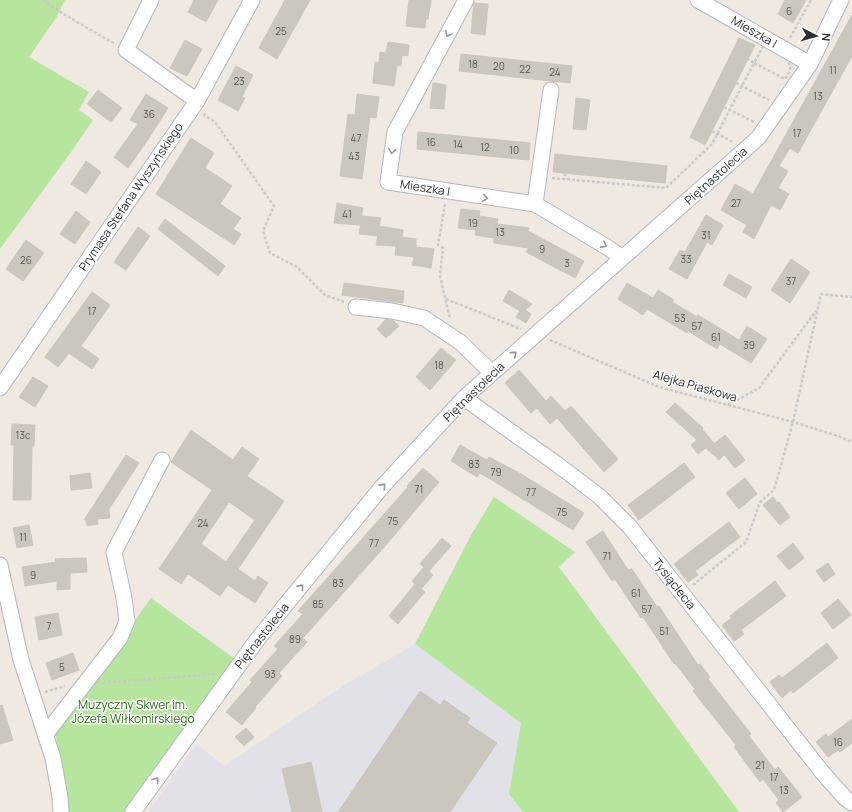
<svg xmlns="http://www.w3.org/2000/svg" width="852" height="812" font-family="Manrope,sans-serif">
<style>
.industrial{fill:#e3e1e8}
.green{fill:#b6e59e}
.building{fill:#cbc7bf;stroke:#cbc5ba;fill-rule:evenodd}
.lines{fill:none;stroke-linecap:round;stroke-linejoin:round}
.minor-casing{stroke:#b4b7c1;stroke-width:17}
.path{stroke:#c9c9c9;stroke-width:2.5;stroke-dasharray:3 2;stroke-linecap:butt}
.minor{stroke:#fff;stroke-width:15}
.oneway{stroke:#969696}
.labels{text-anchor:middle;stroke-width:3;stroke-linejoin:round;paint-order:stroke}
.number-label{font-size:10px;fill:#555452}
.street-label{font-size:12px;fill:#2e2e2e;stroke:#fff}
.park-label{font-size:12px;fill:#2c6e1b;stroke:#fff}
</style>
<rect width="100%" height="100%" fill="#efe9e1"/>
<path class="industrial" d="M415,644L522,723L509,794L523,812H148L196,744L224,766L343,686Z"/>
<path class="green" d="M0,0H65L56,18L29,57L89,92L79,110L93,120L74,148L0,249Z
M494,497L575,552L559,567L739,812H523L509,794L521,723L415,644L471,535Z
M151,598L235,659L125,812H69L65,779L55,732Z"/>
<path class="building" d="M194,0H218L206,22L188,12Z
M285,0H310L277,59L259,48Z
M409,0H431L428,19H426L425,28L406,26Z
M785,0H806L793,23L778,14Z
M474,3L488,4L485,35L471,33Z
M852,15V56L798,153L790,148L779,166L788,171L778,188L789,194L780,210L771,205L754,239L743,232L747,225L721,210L735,184L753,194Z
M739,38L755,45L705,145L690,137Z
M185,40L202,49L187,76L170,68Z
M388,42L409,45L408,56L402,55L401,66L397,65L394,86L373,83L375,62L379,63L380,52L386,53Z
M461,54L572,66L570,83L459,71Z
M236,66L253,75L242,97L245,98L238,111L218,100Z
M433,83L446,85L444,109L430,108Z
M98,90L122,108L111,122L87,104Z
M146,94L168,108L149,138L128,168L114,157L138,124L130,120Z
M357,94L379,97L376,118L370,117L362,179L340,176L348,114L355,115Z
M576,98L590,100L586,130L573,129Z
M418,132L530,143L529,160L417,149Z
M191,138L214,153L205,168L232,186L220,204L241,218L233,229L241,234L234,245L156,194Z
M555,154L667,166L665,183L553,172Z
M86,161L101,172L86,194L71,184Z
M337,203L363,208L360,225L334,223Z
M461,209L480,211L479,216L498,219L497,224L529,228L528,231L584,261L575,278L526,252L528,248L494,243V238L475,235L476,230L458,228Z
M76,211L90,222L75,244L60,234Z
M706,215L723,225L712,245L707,242L687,279L669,269L680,250L685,252Z
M362,216L381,218L379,226L403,230L402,237L416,239V247L434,249L431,268L412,265L414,257L395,255L396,246L376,245L378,236L359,234Z
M165,219L225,266L218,276L158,229Z
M138,227L150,236L126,270L114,262Z
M26,240L44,253L23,281L6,269Z
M791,259L810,272L790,303L771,290Z
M729,274L752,287L746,298L723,285Z
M344,283L404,291L403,303L342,295Z
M627,283L653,298L658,290L674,300L672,302L697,317L698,315L739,340L747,326L767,339L751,363L720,344L717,349L688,331L687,333L647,309L643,315L618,299Z
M509,290L532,304L525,310L531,314L526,323L516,317L520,311L503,301Z
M92,292L110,305L81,346L99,359L92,369L69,353L58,367L45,357Z
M386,319L394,321L399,326L386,338L377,329Z
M441,348L456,360L430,390L416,377Z
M519,370L546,401L551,396L565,411L571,406L618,459L604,472L557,418L550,424L537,408L531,413L505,383Z
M33,377L48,386L35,407L19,397Z
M675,403L703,428L702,429L724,455L719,460L706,448L698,454L691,445L697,440L666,412Z
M12,424L35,425L34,446H32L31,500H13L14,445H11Z
M191,430L233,460L242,447L259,459L247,476L284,501L238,569L255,581L258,576L268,583L255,603L228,585L220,596L188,574L181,584L159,569L212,490L171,462ZM229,502L255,520L226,562L201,544Z
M725,435L745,460L735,468L715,443Z
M460,445L487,460L489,457L521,474L584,513L573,530L495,482L480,473L477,477L451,461Z
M126,455L139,463L109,509L110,518L97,519L98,524L87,526L86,520H84Z
M684,463L695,477L639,520L628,505Z
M423,468L439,482L386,545L303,638L307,642L279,673L282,676L255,707L256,708L242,725L226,712L252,682L250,680L278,649L274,646L303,614L298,611L408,487L407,486Z
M90,473L92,488L71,490L70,476Z
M745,478L757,494L739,509L726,493Z
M773,497L777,503L779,502L790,517L780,525L763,505Z
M729,522L740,537L695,571L698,575L688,582L674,564Z
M29,525L33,545L17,548L13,528Z
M603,531L628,570L632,569L657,607L659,606L698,665L700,664L710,677L708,679L751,734L749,736L775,770L778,767L802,797L783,812L776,803L779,800L763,779L760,782L734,747L736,745L693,691L695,689L675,663L674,664L643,617L641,618L615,579L612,581L586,542Z
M442,538L451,546L429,571L420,564Z
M793,543L804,558L789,570L777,556Z
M86,558L87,572L70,573V589L57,590V581L25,586L22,567L56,562L55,559Z
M828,563L835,574L824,582L816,571Z
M424,567L433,575L421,589L425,592L398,624L389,616L415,584L412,581Z
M775,581L786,596L741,630L744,634L734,641L722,625L732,618L730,616Z
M838,599L851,615L833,629L821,613Z
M58,613L62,635L39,640L35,617Z
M827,643L838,658L793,693L791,690L782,698L770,682L779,675L782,678Z
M73,653L79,670L52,680L46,663Z
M420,691L440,705L444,700L470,718L467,723L497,743L450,812H338Z
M2,705L13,740L0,744V706Z
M852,719V743L840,752L838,750L828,757L816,742L826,734L828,737Z
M246,728L254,737L244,746L235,737Z
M311,762L322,812H292L282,769Z"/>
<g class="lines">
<g class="minor-casing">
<path id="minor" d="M151,0L126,50L197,101
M466,0L395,132L388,182L535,204L610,249L622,258
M698,0L810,64
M535,204L551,90
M356,307L392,311L424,318L460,342L492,373
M0,388L197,101L252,0
M464,398L558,465L599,496L630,527L822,772L845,798L852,803
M0,565L21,660L53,758L60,797L61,812
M45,735L120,638L127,621L124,598L114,552L162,460
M133,812L257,640L381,488L464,398L758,138L810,64L841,0"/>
</g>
<path class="path" d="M43,0L65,15L115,44
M790,38L811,0
M764,45C772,50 793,59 790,70C789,73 787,76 785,79L754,63Z
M736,83L769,100
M724,107L754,122
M203,114L215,122L274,206L263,231L270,253L297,267L325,295L344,302
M712,131L733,142
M565,173V179
M552,178L666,188L712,144L754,63L748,59
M445,204L438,245L443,248L440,276L450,319
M446,299L521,329
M550,340L659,387L793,422L838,436L852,442
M728,405L759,388L816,311
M693,585L746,542L760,502L774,490L793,422L821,294L852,297
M103,683L215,674
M45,692L65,686"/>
<use href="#minor" class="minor"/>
</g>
<defs><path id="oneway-chevron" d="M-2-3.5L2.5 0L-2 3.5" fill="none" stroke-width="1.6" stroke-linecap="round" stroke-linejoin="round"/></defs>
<g class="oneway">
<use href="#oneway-chevron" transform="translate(448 34) rotate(118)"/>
<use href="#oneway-chevron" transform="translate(392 151) rotate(98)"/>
<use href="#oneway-chevron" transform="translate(485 198) rotate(9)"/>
<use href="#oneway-chevron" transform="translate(604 245) rotate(29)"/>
<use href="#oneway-chevron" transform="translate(514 354) rotate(-41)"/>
<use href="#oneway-chevron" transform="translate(383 486) rotate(-48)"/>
<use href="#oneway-chevron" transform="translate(301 587) rotate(-51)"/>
<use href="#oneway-chevron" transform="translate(156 780) rotate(-54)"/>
</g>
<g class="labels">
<g class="number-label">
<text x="789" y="15">6</text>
<text x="281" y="35">25</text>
<text x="473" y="68">18</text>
<text x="499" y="70">20</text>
<text x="525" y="73">22</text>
<text x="833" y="74">11</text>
<text x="555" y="76">24</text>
<text x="239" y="85">23</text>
<text x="818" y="100">13</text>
<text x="149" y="118">36</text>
<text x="797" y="137">17</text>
<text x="356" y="142">47</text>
<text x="431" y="146">16</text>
<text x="458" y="148">14</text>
<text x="485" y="151">12</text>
<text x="514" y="154">10</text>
<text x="354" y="160">43</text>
<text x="736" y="207">27</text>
<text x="347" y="218">41</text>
<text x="473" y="227">19</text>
<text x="500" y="236">13</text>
<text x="706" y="239">31</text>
<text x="542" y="253">9</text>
<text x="686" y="263">33</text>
<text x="26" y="264">26</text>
<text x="567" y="267">3</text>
<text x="791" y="285">37</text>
<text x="92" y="315">17</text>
<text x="680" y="322">53</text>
<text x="697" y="330">57</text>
<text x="716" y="341">61</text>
<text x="749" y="349">39</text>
<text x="439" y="369">18</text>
<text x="23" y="439">13c</text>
<text x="474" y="468">83</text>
<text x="496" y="476">79</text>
<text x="419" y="493">71</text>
<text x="531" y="496">77</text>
<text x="562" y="516">75</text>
<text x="393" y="525">75</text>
<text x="203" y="527">24</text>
<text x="23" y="541">11</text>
<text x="374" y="547">77</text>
<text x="607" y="560">71</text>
<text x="33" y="579">9</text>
<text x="338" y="587">83</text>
<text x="636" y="597">61</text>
<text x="318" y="608">85</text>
<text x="647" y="613">57</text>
<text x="49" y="630">7</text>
<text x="664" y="635">51</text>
<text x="295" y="643">89</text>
<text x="62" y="671">5</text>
<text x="270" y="678">93</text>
<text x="838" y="746">16</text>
<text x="760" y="769">21</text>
<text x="774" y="781">17</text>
<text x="784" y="794">13</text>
</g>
<g class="street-label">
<text transform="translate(754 32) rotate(30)" y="4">Mieszka I</text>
<text transform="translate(716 176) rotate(-42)" y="4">Piętnastolecia</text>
<text transform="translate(425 188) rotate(9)" y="4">Mieszka I</text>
<text transform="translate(131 197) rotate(-56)" y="4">Prymasa Stefana Wyszyńskiego</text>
<text transform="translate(695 386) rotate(16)" y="4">Alejka Piaskowa</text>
<text transform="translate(474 392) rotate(-44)" y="4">Piętnastolecia</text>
<text transform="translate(674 584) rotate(52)" y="4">Tysiąclecia</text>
<text transform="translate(262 636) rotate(-52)" y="4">Piętnastolecia</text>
</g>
<g class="park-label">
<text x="133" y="709">Muzyczny Skwer im.<tspan x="133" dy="14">Józefa Wiłkomirskiego</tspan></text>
</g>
</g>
<g transform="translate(816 36) rotate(96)" stroke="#ffffff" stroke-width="3" paint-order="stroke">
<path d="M0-3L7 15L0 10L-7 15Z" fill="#2e2e2e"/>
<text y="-6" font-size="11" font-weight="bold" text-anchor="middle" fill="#2e2e2e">N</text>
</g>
</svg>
